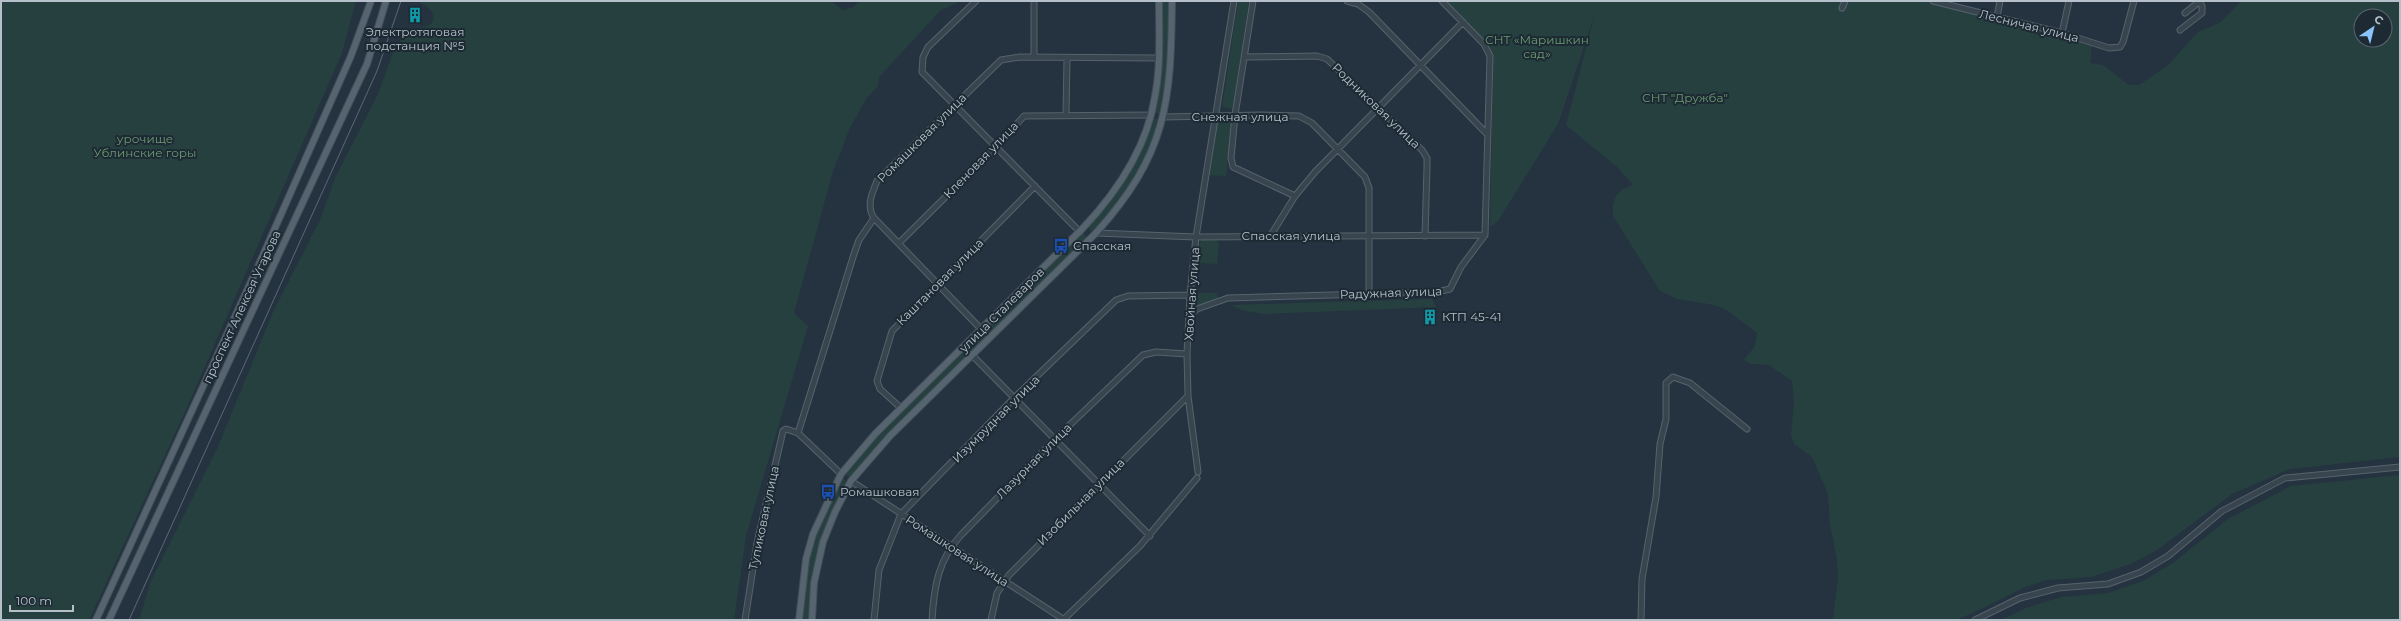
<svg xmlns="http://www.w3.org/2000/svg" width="2401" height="621" font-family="Montserrat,sans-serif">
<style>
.green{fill:#264040;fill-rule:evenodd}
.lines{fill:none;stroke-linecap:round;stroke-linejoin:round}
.minor-casing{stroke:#56636d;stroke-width:7}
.major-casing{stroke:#424e58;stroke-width:8}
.minor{stroke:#38454f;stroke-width:5}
.major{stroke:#56646f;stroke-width:6}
.tram{stroke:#5a6976;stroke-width:1}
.labels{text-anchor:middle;stroke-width:4;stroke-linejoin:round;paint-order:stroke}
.street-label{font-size:12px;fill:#b5c0ca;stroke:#1d2a34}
.poi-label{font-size:12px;fill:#b5c0ca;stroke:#1d2a34;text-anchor:start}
.park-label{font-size:12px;fill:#6b9b70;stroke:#1d2a34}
</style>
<rect width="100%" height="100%" fill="#24333f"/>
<path class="green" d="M5,1H356L342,53L189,403L89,620H1V4Z
M417,1H831L843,10L854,7L859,1H961L941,10L879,77L878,86L866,99L850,128L833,171L794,313L808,326L746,536L734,620H139L150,583L217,449L273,312L320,220L335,178L378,94L392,55L398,44L412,28L426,27L433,22C435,10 427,6 417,1Z
M1162,1H1170L1169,60L1159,115L1155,111Z
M1238,1H1249L1233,109L1222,107Z
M1445,1H1933L2089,41L2092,47L2090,63L2103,65L2129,85H2139L2167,66L2198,32L2221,22L2242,1H2400V457L2290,469L2232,494L2157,550L2131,564L2091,577L2047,580L2025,587L1975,612L1956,620H1833L1838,577L1837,559L1830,524L1828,494L1812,457L1794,444L1791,434L1794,402L1792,381L1769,365L1752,364L1744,360L1755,346L1757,333L1725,309L1714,305L1678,299L1660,291L1613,216C1612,199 1616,190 1633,185L1617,167L1566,125L1595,14L1558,124L1498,221L1490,227L1493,59L1489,44ZM2361,16H2385V40H2361Z
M1153,118L1158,119L1159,122L1144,164L1127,192L1094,231L1091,232L1088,226L1115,194Z
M1218,120L1233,121L1226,176L1208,175Z
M1081,233H1084L1087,238L971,351L968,345Z
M1214,238L1219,243L1217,264L1196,263L1200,243L1202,240Z
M1193,293H1217L1218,298L1196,306Z
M1432,299L1436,307L1264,314L1245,311L1230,305Z
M962,351H965L968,355L892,431L851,478L845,475L865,447Z
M2400,475V620H2001L2026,608L2061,597L2108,593L2143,581L2173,563L2228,519L2291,486Z
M844,478L847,483L825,531L817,555L808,620H801L807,564L817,529Z"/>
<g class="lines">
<g class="minor-casing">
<path id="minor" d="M976,1L928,47L923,57L922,72L1080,232
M1253,1L1235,115L1231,158L1233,167L1295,196
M1347,1L1358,4L1369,12L1486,133
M1933,1L2062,33L2109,48L2120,47L2123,42L2134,1
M1842,8L1845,1
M2185,13L2200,1
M1997,17L2000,1
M2180,30L2202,13V6L2199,1
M2062,33L2069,1
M1034,57V1
M1245,57L1317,56L1327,59L1422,150L1427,158V167L1425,236
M1066,115L1067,58
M1164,117L1261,115L1299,116L1312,123L1365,177L1369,188V294
M874,218L981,329
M1096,233L1196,237L1485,235
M1271,235L1295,196L1315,172L1463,22
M899,243L997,146L1024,116L1151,115
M1191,314L1197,309L1228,298L1437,292L1450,289L1461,267L1485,235L1490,56L1484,44L1442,1
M972,355L1150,536
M901,408L880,389L877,381L892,331L1035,186
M798,433L854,254L859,240L874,218C866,206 872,193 877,181L1001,60L1020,57L1159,58
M798,433L841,474
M1198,472L1188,396L1187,354L1190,295L1196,237L1234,1
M851,481L1063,619
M745,620L757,543L783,431L786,429L798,433
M874,620L879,570L901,514L1013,399L1116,300L1128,296L1190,295
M932,620C934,587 938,560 961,535L1054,440L1143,355L1156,352L1187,354
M991,620L997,593L1009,575L1188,396
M1063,620L1140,546L1197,478
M1641,620L1642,579L1656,497L1660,444L1666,419V383L1673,377L1690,383L1747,429
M1975,620L2020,598L2058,588L2108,584L2141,572L2168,556L2222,511L2285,478L2400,467"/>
</g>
<g class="major-casing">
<path id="major" d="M96,620L260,262L351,56L371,1
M109,620L367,64L386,1
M799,620L806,559L813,534L841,474L875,434L1083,228C1118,191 1147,148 1155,96C1161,65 1159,32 1159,1
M812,620L814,583L823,542L835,512L851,481L890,436L1096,233C1167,154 1171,103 1172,1"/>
</g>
<use href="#minor" class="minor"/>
<use href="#major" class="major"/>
<path class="tram" d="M129,620L377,71L401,1"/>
</g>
<defs>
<g id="building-bare" transform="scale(1.2)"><path d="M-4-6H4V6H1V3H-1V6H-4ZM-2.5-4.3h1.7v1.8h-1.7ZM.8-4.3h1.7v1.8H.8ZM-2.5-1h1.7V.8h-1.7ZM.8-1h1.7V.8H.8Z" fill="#0f9aa8" stroke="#1d2a34" stroke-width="2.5" paint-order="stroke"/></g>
<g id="bus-bare" transform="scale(1.2)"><path d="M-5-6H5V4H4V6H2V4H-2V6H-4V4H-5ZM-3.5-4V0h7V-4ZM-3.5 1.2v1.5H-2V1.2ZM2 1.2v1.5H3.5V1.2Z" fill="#1a4fb4" stroke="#1d2a34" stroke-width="2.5" paint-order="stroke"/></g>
</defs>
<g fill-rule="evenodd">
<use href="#building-bare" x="415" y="15"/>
<use href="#bus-bare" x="1061" y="246"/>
<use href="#building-bare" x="1430" y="317"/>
<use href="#bus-bare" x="828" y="492"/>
</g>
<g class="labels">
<g class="street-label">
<text transform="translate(2029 26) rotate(14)" y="4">Лесничая улица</text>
<text transform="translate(1376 106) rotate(44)" y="4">Родниковая улица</text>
<text x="1240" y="121">Снежная улица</text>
<text transform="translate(922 138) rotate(-45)" y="4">Ромашковая улица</text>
<text transform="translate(981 160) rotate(-46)" y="4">Кленовая улица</text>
<text x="1291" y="240">Спасская улица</text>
<text transform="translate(940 282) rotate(-45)" y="4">Каштановая улица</text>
<text transform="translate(1391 293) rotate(-2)" y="4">Радужная улица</text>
<text transform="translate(1192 294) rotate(-86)" y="4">Хвойная улица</text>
<text transform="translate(242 307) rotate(-65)" y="4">проспект Алексея Угарова</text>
<text transform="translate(1002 310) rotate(-45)" y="4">улица Сталеваров</text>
<text transform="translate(996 419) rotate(-45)" y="4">Изумрудная улица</text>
<text transform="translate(1034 461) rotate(-45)" y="4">Лазурная улица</text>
<text transform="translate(1081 502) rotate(-45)" y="4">Изобильная улица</text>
<text transform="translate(764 518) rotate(-78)" y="4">Тупиковая улица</text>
<text transform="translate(957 551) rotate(33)" y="4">Ромашковая улица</text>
</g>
<g class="poi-label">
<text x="415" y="36" text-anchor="middle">Электротяговая<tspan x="415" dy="14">подстанция №5</tspan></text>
<text x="1073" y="250">Спасская</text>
<text x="1442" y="321">КТП 45-41</text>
<text x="840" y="496">Ромашковая</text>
</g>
<g class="park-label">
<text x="1537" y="44">СНТ «Маришкин<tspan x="1537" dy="14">сад»</tspan></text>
<text x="1685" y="102">СНТ "Дружба"</text>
<text x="145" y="143">урочище<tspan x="145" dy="14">Ублинские горы</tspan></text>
</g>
</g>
<rect width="2401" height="621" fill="none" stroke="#b5c0ca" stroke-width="4"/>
<g transform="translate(2373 28) rotate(35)"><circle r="19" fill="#1d2a34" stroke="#5a6670"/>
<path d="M0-3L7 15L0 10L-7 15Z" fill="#8ac3fa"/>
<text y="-6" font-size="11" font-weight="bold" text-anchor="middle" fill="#b5c0ca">С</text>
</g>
<path d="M10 605v6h63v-6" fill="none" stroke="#b5c0ca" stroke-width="2"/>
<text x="16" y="605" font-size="12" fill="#b5c0ca" stroke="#1d2a34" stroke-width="3" paint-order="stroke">100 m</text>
</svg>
